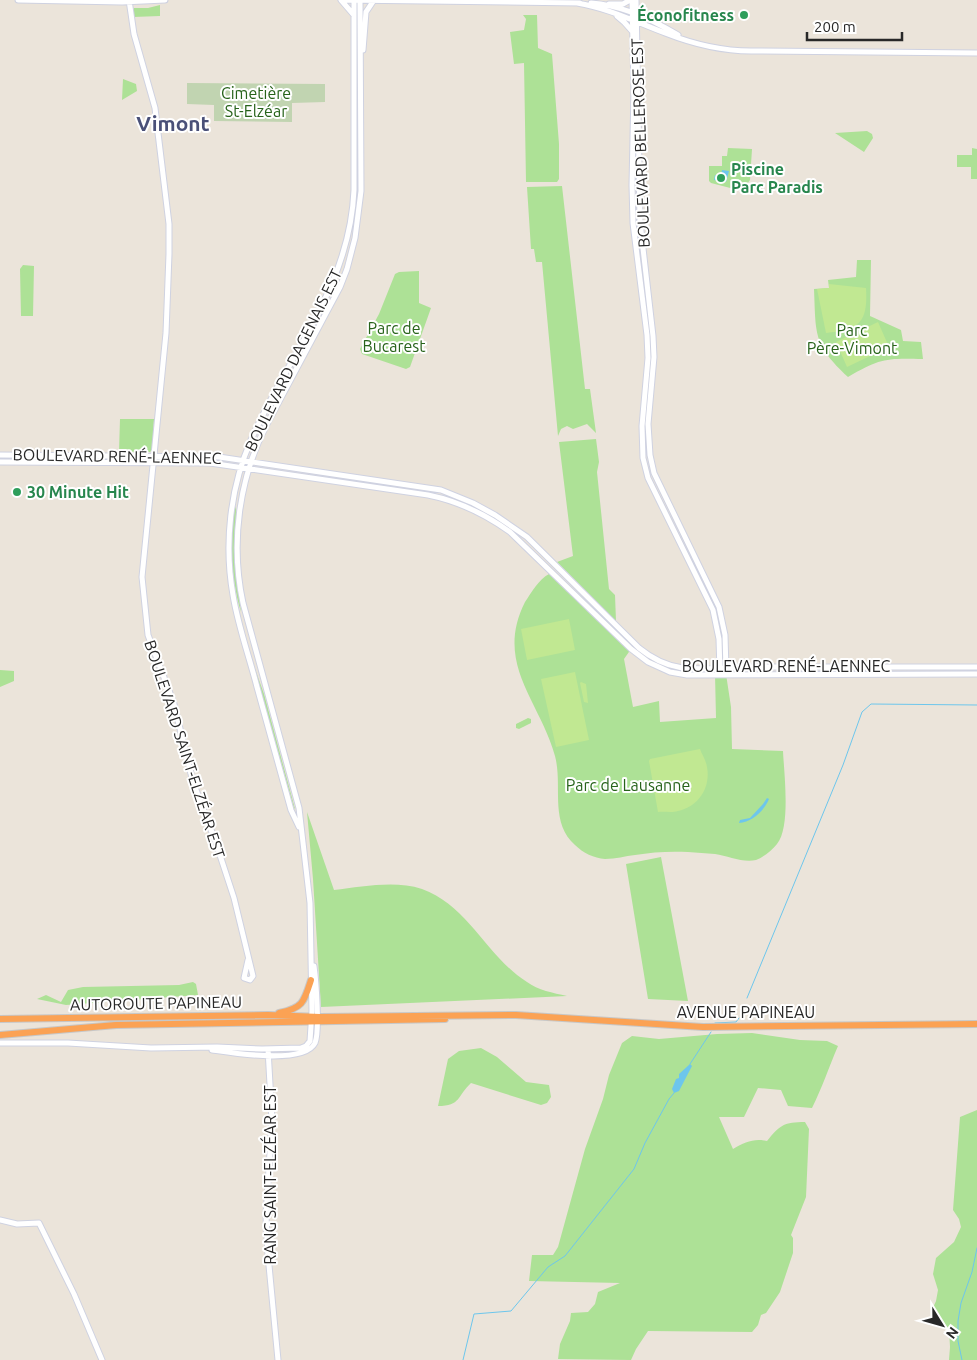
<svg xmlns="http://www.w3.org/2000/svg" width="977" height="1360" font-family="Ubuntu,sans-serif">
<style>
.green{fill:#ade196}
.cemetery{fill:#c1d4b1}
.pitch{fill:#c1e892}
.water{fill:#6dc6ec}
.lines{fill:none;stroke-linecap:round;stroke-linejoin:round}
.stream{stroke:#6dc6ec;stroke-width:1}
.secondary-casing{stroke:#cfd2e1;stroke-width:7}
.highway-casing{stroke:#c7c7c7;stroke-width:8}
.secondary{stroke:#fff;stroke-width:5}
.highway{stroke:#fba254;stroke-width:6}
.leisure-dot{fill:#2e9e5b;stroke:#fff;stroke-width:2}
.labels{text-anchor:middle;stroke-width:4;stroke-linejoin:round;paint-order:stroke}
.leisure-label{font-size:16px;font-weight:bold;fill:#27864d;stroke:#fff;text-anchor:start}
.park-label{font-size:16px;fill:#27631a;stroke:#fff}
.street-label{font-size:16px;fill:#282828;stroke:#fff}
.district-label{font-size:21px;font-weight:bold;fill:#4a5078;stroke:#fff}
</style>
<rect width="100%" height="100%" fill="#ebe4da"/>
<path class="green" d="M160,5V16L133,17V10L134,8H148Z
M523,15H537L538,48L552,54L559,144V179L557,182H526L524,63L514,64L510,32L524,30L526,19Z
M123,79L136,84L137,91L122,100Z
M357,105H358L359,184L357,207Z
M867,131L872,134L873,138L864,152L835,133Z
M728,148L752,149L750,180L742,191L711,183L709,181V166H722V156H727Z
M972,148L977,149V179H971V167H957V155H972Z
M562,186L585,389H590L596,433L587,424L573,429L567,426L561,429L558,436L542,262H536L534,249H531L527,187Z
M857,260H871L870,316L901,330L903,341L921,342L923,359C887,358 880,358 848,377C813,344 816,335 814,289L829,288L828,280L856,277Z
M23,265L34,266L33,316H21L20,269Z
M419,271V303L431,308L410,367L406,369L362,354L360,349L379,314L395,274L399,272Z
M120,419H154L152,450L150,452H119Z
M596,439L599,462L597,472L609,589L615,595L616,621L557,562L573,556L559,442Z
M236,506L235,566L241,612C232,585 227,531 236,506Z
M549,574L631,649L624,659L633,707L659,701L660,722L716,718L715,674H726L731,707L732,749L783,751C784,773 791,827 777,844C772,850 764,857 756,860C743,863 728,856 715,854C706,853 697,853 688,852C671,851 652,852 635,855C625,856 616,859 605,859C594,858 583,853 575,845C549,822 563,786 555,756C540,701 494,664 525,602C531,593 539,579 549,574Z
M254,666L264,694L295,809L294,808Z
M0,670L14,671V681L0,687Z
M528,718L531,719V723L519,729L516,728V724Z
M307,812L334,890C362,887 394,880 422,889C469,906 486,956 527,982C538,990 553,993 567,996L321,1007L313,879Z
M661,857L688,1001L648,999L626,864Z
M193,982L196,984L198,995L66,1005L37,999L46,995L61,1002L68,990L83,987L179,985Z
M752,1033L800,1040L827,1041L838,1046C829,1067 822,1088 812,1108L788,1106L781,1090L758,1088L744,1117H719L733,1149C745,1142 754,1138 767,1141C780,1125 784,1122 805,1122L809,1129L806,1197L791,1235L793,1238V1253L780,1292L766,1313L761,1315L758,1325L752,1332L648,1331L636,1349L631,1360L558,1359L560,1344L570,1321L571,1313L588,1312L595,1304L598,1292L620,1283L529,1281L532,1255H553L558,1247L585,1149L603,1099L609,1075L622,1043L632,1036L659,1039L717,1034Z
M481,1048L497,1057L526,1082L549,1085L551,1097L547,1103L541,1105L471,1083C457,1096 461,1106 438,1106L448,1059L459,1051Z
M977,1110V1360H949L950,1347L949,1329L930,1319L933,1311L932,1310L936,1301L938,1290L933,1274L936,1258L954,1242L961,1227L959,1219L953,1210L960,1117Z"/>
<path class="cemetery" d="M187,83L325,84V102L292,103V122L214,121V105L187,104Z"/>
<path class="pitch" d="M829,284L866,288C868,322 860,330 826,333L817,289L829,288Z
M878,322L889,347L847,367L836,342Z
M569,619L575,650L527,660L521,629Z
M575,672L589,740L556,747L541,679Z
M581,682L586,684L588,703L584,702L580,683Z
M700,749C702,755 706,760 707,767C711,788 698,807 678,811C671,813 665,811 658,812L649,761L650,759Z"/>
<path class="water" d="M722,170L729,171L726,182L714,180L715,175L721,176Z
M767,798L769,799C764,811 752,822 739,823L740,820L750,818L763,804Z
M690,1064L692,1066L679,1091L674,1093L672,1089L676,1079L679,1078V1074Z"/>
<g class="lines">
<path class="stream" d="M747,998L843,765L862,712L871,704L977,705
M715,1023L736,1022L739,1018
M690,1064L711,1032
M463,1360L474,1314L511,1311L548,1267L565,1256L634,1169L645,1143L669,1099L674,1093
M962,1360L958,1341V1321L961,1303L972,1272L977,1248"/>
<g class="secondary-casing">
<path id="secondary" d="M18,0L122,2L165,0
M129,0L134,34L155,108L169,224V254L166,333L142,577L148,635L174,704L193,782L216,843L234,898L253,976L250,980L244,978L248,960
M341,0L353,14
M342,0L580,3
M632,0L634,90L632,185L633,223L647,335L648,358L642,426L643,458L648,478L713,610L719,639L720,672
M636,0L640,222L653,336L654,357L648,424L650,455L654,473L719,607L725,635L726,670
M577,3C608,8 636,22 665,33C693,44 721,51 751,51L977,53
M591,3C621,5 653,20 678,35
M609,4H623L630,0
M617,16L624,22L632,31
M363,50L366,12L374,0
M0,455L219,457L441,490L473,503L495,515L527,537L639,648C672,675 699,669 739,667H977
M0,462L210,463L428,495C458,501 485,514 510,532L631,649L648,662L670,672L687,675L977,674
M299,827L291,810C280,769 268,728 257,687C249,656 238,626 233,595C224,544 230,488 251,440C288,355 350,287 354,190V0
M0,1043H68L151,1048L217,1047L262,1049L301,1048L306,1046L310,1041L312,1011L310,903L299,808L243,603C230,543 239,478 267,424L340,287L347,269L355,238L361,191L360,0
M268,1049L272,1120L266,1216L268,1255L278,1360
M212,1050C233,1053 304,1065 315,1043C320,1031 316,980 314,966
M0,1220L17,1224L39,1223L74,1294L102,1360"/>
</g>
<g class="highway-casing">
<path id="highway" d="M279,1013C303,1008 304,1002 311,980
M0,1019L268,1015L320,1017L516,1015L703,1027L977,1024
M0,1035L116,1025L445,1019"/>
</g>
<use href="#secondary" class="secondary"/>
<use href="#highway" class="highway"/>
</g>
<g class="leisure-dot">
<circle cx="744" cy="15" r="5"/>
<circle cx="721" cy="178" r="5"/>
<circle cx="17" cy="492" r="5"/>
</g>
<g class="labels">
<g class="leisure-label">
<text x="734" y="21" text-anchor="end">Éconofitness</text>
<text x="731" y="175">Piscine<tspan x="731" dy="18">Parc Paradis</tspan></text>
<text x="27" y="498">30 Minute Hit</text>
</g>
<g class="park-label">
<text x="256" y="99">Cimetière<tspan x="256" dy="18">St-Elzéar</tspan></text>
<text x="394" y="334">Parc de<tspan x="394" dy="18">Bucarest</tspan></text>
<text x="852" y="336">Parc<tspan x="852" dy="18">Père-Vimont</tspan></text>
<text x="628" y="791">Parc de Lausanne</text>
</g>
<g class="street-label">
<text transform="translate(640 143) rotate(-92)" y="6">BOULEVARD BELLEROSE EST</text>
<text transform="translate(293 360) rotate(-64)" y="6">BOULEVARD DAGENAIS EST</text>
<text transform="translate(117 456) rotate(1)" y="6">BOULEVARD RENÉ-LAENNEC</text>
<text x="786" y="672">BOULEVARD RENÉ-LAENNEC</text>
<text transform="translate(185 749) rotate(72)" y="6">BOULEVARD SAINT-ELZÉAR EST</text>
<text transform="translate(156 1003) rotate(-1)" y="6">AUTOROUTE PAPINEAU</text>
<text x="746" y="1018">AVENUE PAPINEAU</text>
<text transform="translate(270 1175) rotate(-90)" y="6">RANG SAINT-ELZÉAR EST</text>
</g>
<g class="district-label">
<text x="173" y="131">Vimont</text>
</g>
</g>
<g transform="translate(942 1325) rotate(127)" stroke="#ffffff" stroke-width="4" paint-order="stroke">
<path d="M0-4L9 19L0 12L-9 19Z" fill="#282828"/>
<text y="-8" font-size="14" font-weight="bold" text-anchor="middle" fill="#282828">N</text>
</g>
<path d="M807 32v8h95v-8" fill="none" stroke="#282828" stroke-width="2.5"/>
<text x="814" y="32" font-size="15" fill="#282828" stroke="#ffffff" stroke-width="4" paint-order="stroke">200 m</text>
</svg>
